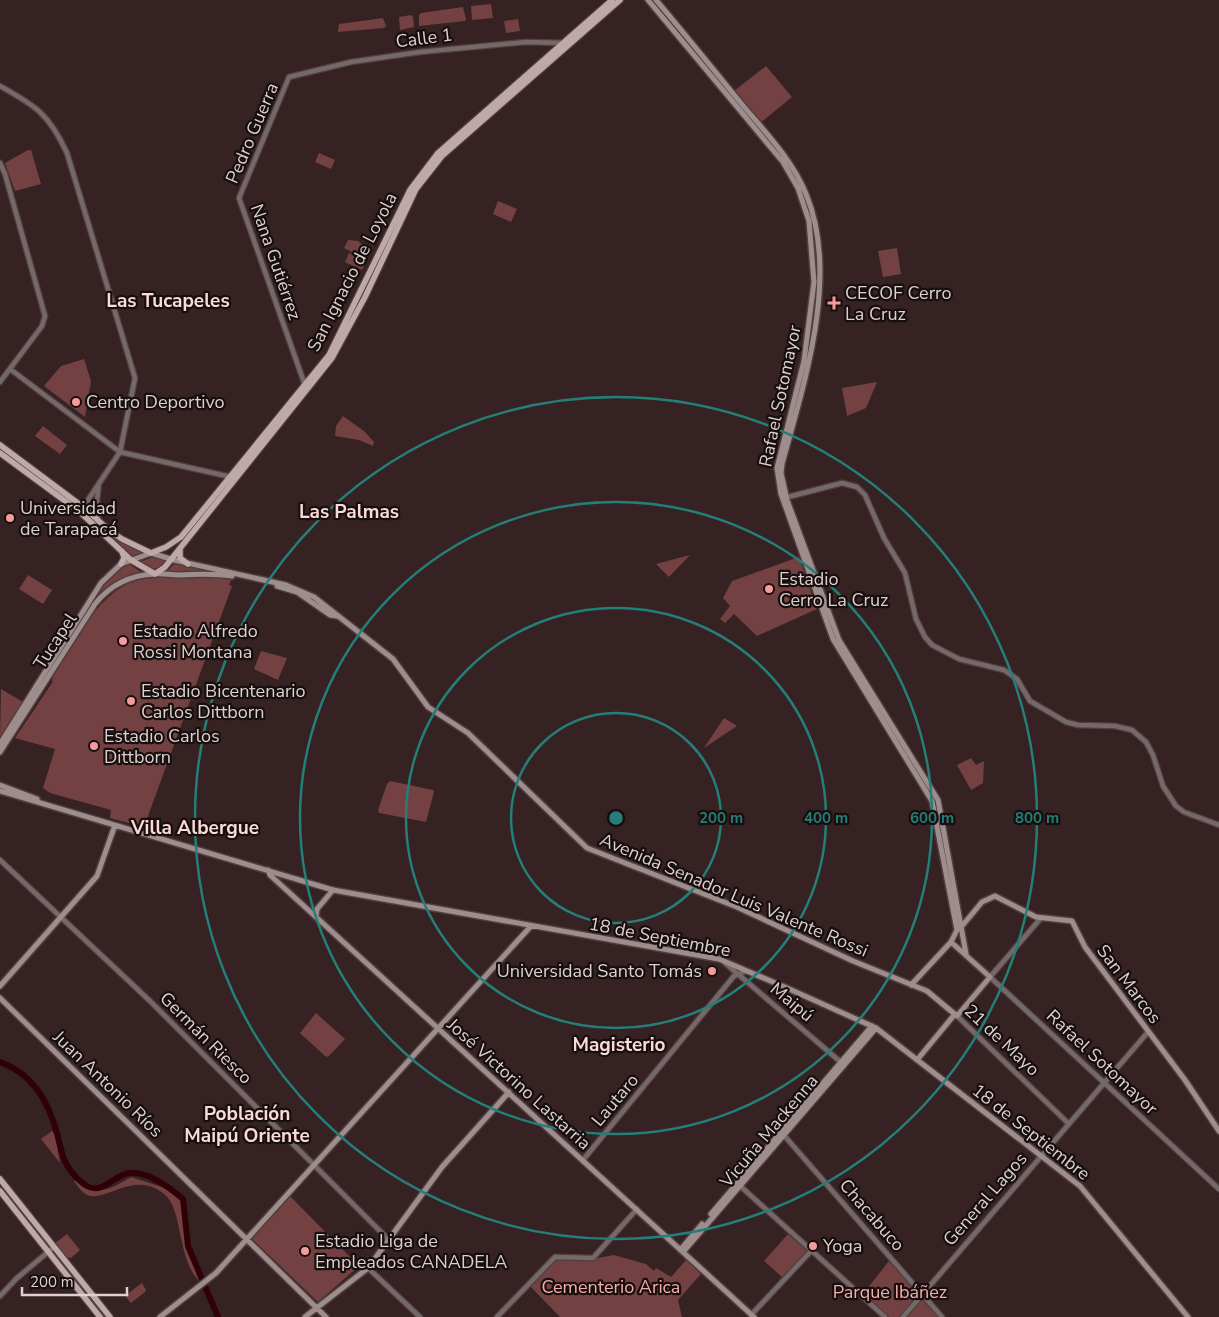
<svg xmlns="http://www.w3.org/2000/svg" width="1219" height="1317" font-family="'Nunito Sans',sans-serif">
<style>
.green{fill:#734141}
.lines{fill:none;stroke-linecap:round;stroke-linejoin:round}
.river{stroke:#2f0005;stroke-width:6}
.tertiary-casing{stroke:#513e3e;stroke-width:7}
.secondary-casing{stroke:#513e3e;stroke-width:8}
.primary-casing{stroke:#513e3e;stroke-width:8}
.tertiary{stroke:#746968;stroke-width:4.5}
.secondary{stroke:#9e8d8d;stroke-width:5}
.primary{stroke:#bfa9a8;stroke-width:5.5}
.ring{fill:none;stroke:#247f78;stroke-width:2.5}
.poi-dot{fill:#f59b9b;stroke:#170e0e;stroke-width:2}
.labels{text-anchor:middle;stroke-width:4.5;stroke-linejoin:round;paint-order:stroke}
.street-label{font-size:18px;fill:#ded0d0;stroke:#170e0e}
.poi-label{font-size:18px;fill:#ded0d0;stroke:#170e0e;text-anchor:start}
.park-label{font-size:18px;fill:#f7acac;stroke:#170e0e}
.neighbourhood-label{font-size:19px;font-weight:bold;fill:#fcd8d7;stroke:#170e0e}
.centre{fill:#247f78;stroke:#170e0e;stroke-width:2.5}
.ring-label{font-size:15px;text-anchor:middle;font-weight:bold;fill:#247f78;stroke:#170e0e;stroke-width:4.5;stroke-linejoin:round;paint-order:stroke}
</style>
<rect width="100%" height="100%" fill="#362222"/>
<path class="green" d="M491,4L493,18L472,20L471,6Z
M463,7L466,19L465,21L419,26V15L421,13Z
M411,15L413,17L414,27L400,30L399,17Z
M383,18L386,26L384,28L338,32L339,24Z
M518,19L520,31L506,33L504,21Z
M766,66L792,97L760,123L734,91Z
M28,150H31L41,184L15,191L5,163Z
M319,153L335,160L331,169L315,162Z
M498,201L517,209L511,222L493,214Z
M348,240L358,241L370,251L367,260L344,248Z
M897,248L901,274L883,277L878,251Z
M349,253L367,260L362,270L345,262Z
M84,359L91,381L85,417L44,386L61,366Z
M877,382L866,408L847,416L842,388Z
M343,416L364,431L374,442L373,446L359,440L335,436L336,426Z
M43,426L67,445L60,454L35,436Z
M84,512L145,553L133,558Z
M690,555L669,577L656,564Z
M154,557L165,560V564C154,572 150,569 139,562Z
M799,557L817,609L757,636L734,614L725,623L720,619L730,606L723,598L732,581Z
M129,564L144,574L114,583L100,593L68,641C83,616 99,573 129,564Z
M174,564L211,571V572L165,573Z
M28,575L52,590L43,604L19,589Z
M211,576L231,580L229,585L232,586L144,827L110,818L111,810L50,793L43,788L55,749L15,738L52,683L53,673C75,642 102,585 143,579C165,576 189,577 211,576Z
M261,651L287,658L278,680L254,669Z
M1,689L23,702L1,738L0,737Z
M724,718L737,726L704,748Z
M971,758L976,765L984,761L983,783L971,790L957,765Z
M390,781L433,790L434,792L426,822L379,813L378,810L387,784Z
M316,1013L345,1039L328,1057L325,1056L300,1033Z
M52,1131L55,1135L60,1163L41,1139Z
M131,1177L165,1188L181,1199L187,1226L189,1251L199,1281C177,1259 183,1208 164,1194C131,1168 104,1207 84,1193C80,1190 77,1185 74,1181L75,1180C97,1198 111,1189 131,1177Z
M289,1195L359,1266L318,1302L250,1237Z
M67,1234L80,1250L71,1258L65,1257L56,1247L55,1243Z
M788,1234L807,1251L783,1278L764,1261Z
M614,1255L646,1264L654,1271L656,1268L671,1277L686,1260L701,1274L678,1300L682,1317H560L530,1286L557,1259L581,1261Z
M889,1261L938,1317H889L863,1294Z
M142,1283L146,1290L145,1292L131,1303L125,1296Z"/>
<g class="lines">
<path class="river" d="M0,1062C33,1074 48,1101 57,1133C62,1153 63,1165 79,1180C100,1201 110,1176 129,1173C148,1171 170,1188 183,1199L188,1246L218,1317"/>
<g class="tertiary-casing">
<path id="tertiary" d="M0,86C36,106 49,114 67,153L135,378L120,452L82,509
M0,163L5,174L45,316L42,326L0,382
M10,369L120,452L231,477
M306,388L239,198L289,77L351,62L420,52L526,42L565,43
M784,498L842,483L857,487L865,495L884,538L905,573L916,619L925,637L932,645L959,659L1004,670L1017,679L1030,701L1066,722L1078,725L1115,726L1132,730L1146,742L1153,755L1163,786L1176,806L1184,812L1219,825
M98,519L97,500L99,483
M0,860L150,1001L389,1240
M1041,918L990,977L1219,1189
M725,963L843,1064
M957,1016L1068,1123
M782,1133L942,1317
M583,1160L734,976L746,971
M738,1184L885,1317
M368,1268L420,1317
M0,1296L17,1278L54,1247
M751,1315L812,1250
M497,1317L555,1257L593,1258L637,1209
M903,1317L1148,1032"/>
</g>
<g class="secondary-casing">
<path id="secondary" d="M648,0L783,162L798,188L809,221L814,282L804,361L777,468L781,494L833,639L932,801L957,930L951,942L911,985
M656,0C684,33 712,68 740,102C764,131 792,159 806,194C840,276 804,383 782,464L781,473L787,500L839,640L938,800L966,954
M277,586L297,592L330,615L337,616
M0,744L101,583L121,564L151,553L174,560L286,585L314,597L393,659L428,707L468,733L587,848L737,907L853,961L927,991L957,1016L990,977L951,942
M0,752L95,604C110,585 130,575 155,574C162,573 170,575 178,575C196,574 213,573 232,576
M0,785L37,799
M0,791L333,890L719,959L787,988L876,1028L1080,1186L1188,1317
M268,870L270,875L754,1317
M316,916L317,909L333,890
M962,926L982,902L995,896L1036,917L1072,921L1085,947L1185,1080L1219,1131
M0,986L97,876L115,825
M0,998L326,1317
M917,1060L955,1014
M711,1214L872,1026
M681,1249L702,1224
M683,1252L876,1028
M160,1317L216,1273L531,926
M305,1317L368,1268L442,1167L509,1092"/>
</g>
<g class="primary-casing">
<path id="primary" d="M0,445L83,507L110,531L122,539L151,553L166,547L181,537L329,355L410,190L438,153L612,0
M0,453L80,512L131,560L155,574L165,567L332,358L365,297L416,189L442,156L620,0
M180,550V558L188,564
M121,564L124,558L122,551
M0,1179L110,1317
M0,1191L100,1317"/>
</g>
<use href="#tertiary" class="tertiary"/>
<use href="#secondary" class="secondary"/>
<use href="#primary" class="primary"/>
</g>
<g class="ring">
<circle cx="616" cy="818" r="105"/>
<circle cx="616" cy="818" r="210"/>
<circle cx="616" cy="818" r="316"/>
<circle cx="616" cy="818" r="421"/>
</g>
<g class="poi-dot">
<path d="M831.5 295.5h5v5h5v5h-5v5h-5v-5h-5v-5h5z"/>
<circle cx="76" cy="402" r="5"/>
<circle cx="10" cy="518" r="5"/>
<circle cx="769" cy="589" r="5"/>
<circle cx="123" cy="641" r="5"/>
<circle cx="131" cy="701" r="5"/>
<circle cx="94" cy="746" r="5"/>
<circle cx="712" cy="971" r="5"/>
<circle cx="813" cy="1246" r="5"/>
<circle cx="305" cy="1251" r="5"/>
</g>
<g class="labels">
<g class="street-label">
<text transform="translate(424 38) rotate(-7)" y="6">Calle 1</text>
<text transform="translate(252 133) rotate(-67)" y="6">Pedro Guerra</text>
<text transform="translate(276 262) rotate(71)" y="6">Nana Gutiérrez</text>
<text transform="translate(352 272) rotate(-63)" y="6">San Ignacio de Loyola</text>
<text transform="translate(780 396) rotate(-78)" y="6">Rafael Sotomayor</text>
<text transform="translate(55 641) rotate(-57)" y="6">Tucapel</text>
<text transform="translate(734 895) rotate(23)" y="6">Avenida Senador Luis Valente Rossi</text>
<text transform="translate(660 937) rotate(11)" y="6">18 de Septiembre</text>
<text transform="translate(1129 984) rotate(53)" y="6">San Marcos</text>
<text transform="translate(792 1002) rotate(40)" y="6">Maipú</text>
<text transform="translate(206 1038) rotate(45)" y="6">Germán Riesco</text>
<text transform="translate(1002 1040) rotate(43)" y="6">21 de Mayo</text>
<text transform="translate(1102 1062) rotate(43)" y="6">Rafael Sotomayor</text>
<text transform="translate(108 1084) rotate(44)" y="6">Juan Antonio Ríos</text>
<text transform="translate(519 1084) rotate(42)" y="6">José Victorino Lastarria</text>
<text transform="translate(615 1100) rotate(-50)" y="6">Lautaro</text>
<text transform="translate(769 1131) rotate(-50)" y="6">Vicuña Mackenna</text>
<text transform="translate(1031 1132) rotate(38)" y="6">18 de Septiembre</text>
<text transform="translate(985 1199) rotate(-49)" y="6">General Lagos</text>
<text transform="translate(872 1215) rotate(49)" y="6">Chacabuco</text>
</g>
<g class="poi-label">
<text x="845" y="299">CECOF Cerro<tspan x="845" dy="21">La Cruz</tspan></text>
<text x="86" y="408">Centro Deportivo</text>
<text x="20" y="514">Universidad<tspan x="20" dy="21">de Tarapacá</tspan></text>
<text x="779" y="585">Estadio<tspan x="779" dy="21">Cerro La Cruz</tspan></text>
<text x="133" y="637">Estadio Alfredo<tspan x="133" dy="21">Rossi Montana</tspan></text>
<text x="141" y="697">Estadio Bicentenario<tspan x="141" dy="21">Carlos Dittborn</tspan></text>
<text x="104" y="742">Estadio Carlos<tspan x="104" dy="21">Dittborn</tspan></text>
<text x="702" y="977" text-anchor="end">Universidad Santo Tomás</text>
<text x="315" y="1247">Estadio Liga de<tspan x="315" dy="21">Empleados CANADELA</tspan></text>
<text x="823" y="1252">Yoga</text>
</g>
<g class="park-label">
<text x="611" y="1293">Cementerio Arica</text>
<text x="890" y="1298">Parque Ibáñez</text>
</g>
<g class="neighbourhood-label">
<text x="168" y="307">Las Tucapeles</text>
<text x="349" y="518">Las Palmas</text>
<text x="195" y="834">Villa Albergue</text>
<text x="619" y="1051">Magisterio</text>
<text x="247" y="1120">Población<tspan x="247" dy="22">Maipú Oriente</tspan></text>
</g>
</g>
<circle cx="616" cy="818" r="8" class="centre"/>
<g class="ring-label">
<text x="721" y="823">200 m</text>
<text x="826" y="823">400 m</text>
<text x="932" y="823">600 m</text>
<text x="1037" y="823">800 m</text>
</g>
<path d="M22 1287v8h105v-8" fill="none" stroke="#ded0d0" stroke-width="2.5"/>
<text x="30" y="1287" font-size="15" fill="#ded0d0" stroke="#170e0e" stroke-width="4" paint-order="stroke">200 m</text>
</svg>
